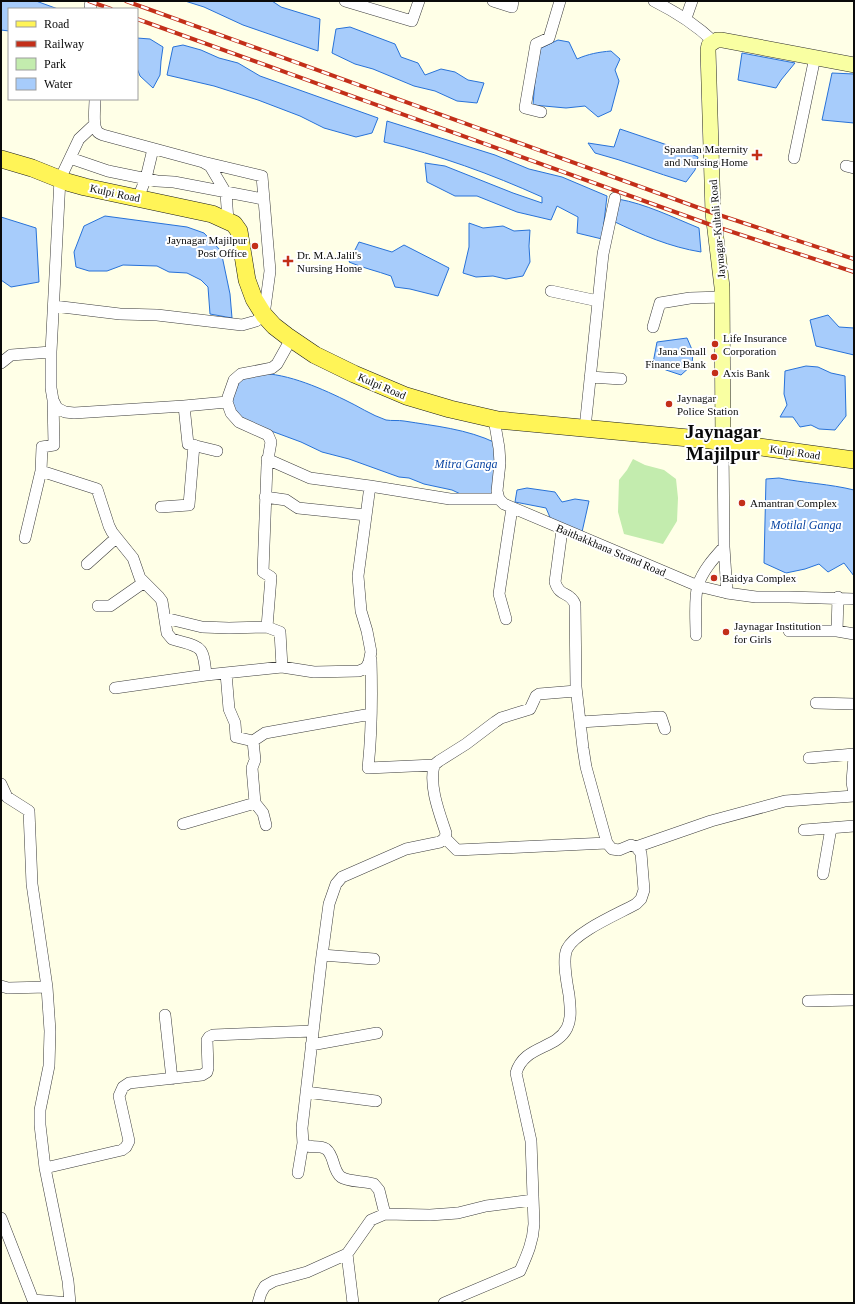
<svg xmlns="http://www.w3.org/2000/svg" width="855" height="1304" font-family="'Times New Roman',serif">
<style>
.green{fill:#c3ecae}
.water{fill:#a7ccfb;stroke:#2872d8}
.lines{fill:none;stroke-linecap:round;stroke-linejoin:round}
.minor-casing{stroke:#3d3d3d;stroke-width:12}
.secondary-casing{stroke:#2c2c2c;stroke-width:16}
.primary-casing{stroke:#1b1b1b;stroke-width:18}
.minor{stroke:#fff;stroke-width:11}
.secondary{stroke:#f9ffa2;stroke-width:15}
.primary{stroke:#fff457;stroke-width:17}
.rail-casing{stroke:#c32f19;stroke-width:4}
.rail{stroke:#fff;stroke-width:2.5;stroke-dasharray:8;stroke-linecap:butt}
.poi-dot{fill:#c32f19;stroke:#fff;stroke-width:1.5}
.labels{text-anchor:middle;stroke-width:4;stroke-linejoin:round;paint-order:stroke}
.poi-label{font-size:11px;fill:#0a0a0a;stroke:#fff;text-anchor:start}
.street-label{font-size:11px;fill:#0a0a0a;stroke:#fff}
.water-label{font-size:12px;font-style:italic;fill:#0b46a3;stroke:#fff}
.town-label{font-size:19px;font-weight:bold;fill:#0a0a0a;stroke:#fff}
</style>
<rect width="100%" height="100%" fill="#ffffe7"/>
<path class="green" d="M633,459L645,465L664,470L676,479L678,498L677,521L663,544L624,534L618,512L619,480L627,470Z"/>
<path class="water" d="M1,1H36L58,9H9V31L1,30Z
M185,1H272L281,7L320,19L318,51L243,25L204,7Z
M350,27L395,44L401,57L418,63L425,75L441,69L455,72L468,80L484,83L477,103L457,101L435,91L414,86L373,69L355,64L332,53L336,29Z
M137,38L150,39L163,47L161,61L160,75L153,88L140,76L137,68Z
M558,40L569,42L577,59C588,54 599,52 611,51L620,59L615,70L619,81L611,111L598,117L585,106L566,108L533,105L536,67L541,48Z
M183,45L201,50L219,58L238,63L260,76L378,118L372,133L356,137L324,128L300,116L258,100L214,86L167,75L173,47Z
M742,53L795,63L781,80L776,88L738,80Z
M832,73L854,74V123L822,120Z
M387,121L495,155L529,169L562,177L607,196L602,239L577,233L578,217L557,206L551,220L517,212L477,196H455L427,182L425,163L445,166L513,193L542,203V197C491,174 439,155 384,142Z
M620,129L682,150L698,157L695,170L686,182C656,173 626,161 595,153L588,143L614,147Z
M618,199C646,204 672,217 699,228L701,252C670,247 642,235 613,221Z
M105,216L187,227L204,233L221,251L230,294L232,318L210,314L208,287L201,280L187,273L169,272L157,266L123,265L107,271H89L76,267L74,252L84,226Z
M1,217L36,228L39,282L11,287L1,280Z
M469,223L483,228L503,226L514,231L530,230L529,246L530,262L523,276L506,279L493,276L476,277L463,273L469,247Z
M359,242L392,252L404,245L449,268L438,296L410,289L395,287L391,276C377,271 363,268 349,262Z
M828,315L839,327L854,328V355L816,346L810,320Z
M687,338L693,352L692,365L681,375L666,370L653,363L657,342Z
M806,366L818,367L831,373L845,376L846,416L835,430L819,429L811,425L800,427L793,417H780L787,405L784,394L785,371Z
M251,373C284,372 316,386 345,400C358,406 371,415 386,420C392,421 398,420 404,421C435,426 467,429 496,443L493,494L469,498L452,490L424,484L409,478L399,477L349,459L322,452L301,442L274,432L252,427L235,412L231,398L240,381Z
M779,478C804,483 830,484 854,490V576L844,563L828,572L819,564L805,569L786,573L764,563L766,479Z
M527,488L555,492L562,502L575,499L589,501L582,532L552,522L546,508L515,502L517,490Z"/>
<g class="lines">
<g class="minor-casing">
<path id="minor" d="M345,1L412,21L419,1
M493,1L512,7L513,1
M654,1C676,12 695,24 713,41
M90,5L91,9
M686,18L692,1
M95,99C95,107 93,123 96,129C97,133 100,134 103,135L203,162L210,166L226,193L228,221
M541,112L525,108L536,44L549,38L560,1
M95,124L79,139L60,179L51,352V388L53,400L57,408L65,412L74,413L184,406L227,402
M70,158L108,171L157,181L174,182L263,199
M794,158L815,57
M846,166L854,168
M138,198L146,178L153,149
M551,291L598,301
M54,306L120,314L157,315L242,325L256,321L264,315L270,271L262,176L203,162
M653,327L660,303L690,298L722,297
M1,363L11,355L51,352
M590,377L621,379
M53,400L54,445L42,447L41,471L97,489L109,526L112,532L133,558L140,578L159,597L162,601L167,633L172,639C201,648 203,643 206,675
M184,406L188,444L217,451
M494,419L499,448L500,463L497,491L499,499L504,504L698,586L727,593
M585,428L603,254L615,198
M723,443L724,547L727,593L756,597H789L854,599
M267,459L310,478L370,486L450,499H499
M265,497L286,500L298,508L366,515
M161,507L189,505L194,445
M25,538L41,471
M87,564L116,538
M98,606H110L143,583
M165,618L202,627L229,628L267,627
M506,619L499,594L512,508
M789,631H837L854,634
M837,631L838,597
M696,635C696,621 694,597 698,585C703,570 714,558 724,547
M371,659C372,695 372,732 368,768L434,765
M282,667L280,632L267,627L271,577L263,572L267,465L271,442L268,435L239,422L231,413L227,402L228,397L234,380L241,374L272,368L277,364L291,339
M226,673L229,709L235,723L236,737L253,741L255,760L252,768L255,803L263,813L266,825
M115,688L206,675L282,667L314,672L359,671L366,668L369,662L371,652L367,631L361,611L358,576L370,486
M816,703L854,704
M580,722L661,717L665,729
M253,741L265,733L371,714
M854,757L852,782L854,794
M809,758L854,754
M1,784L7,797L29,811L32,884L47,987L50,1031L49,1066L40,1110V1125L45,1168L68,1281L70,1303
M183,824L255,803
M804,830L854,826
M445,838L457,850L607,843
M636,847L711,821L785,801L854,796
M823,874L831,828
M322,955L374,959
M1,986L8,988L47,987
M808,1001L854,1000
M165,1015L172,1079
M311,1045L377,1033
M306,1092L376,1101
M45,1168L122,1150L126,1147L129,1141L119,1096L123,1087L129,1083L202,1075L207,1072L208,1068L207,1040L209,1037L213,1035L313,1031
M298,1173L303,1143
M385,1214L430,1215L458,1213L486,1206L533,1200
M1,1218L33,1300L70,1303
M347,1254L353,1303
M258,1303L261,1293L265,1286L274,1281L307,1272L347,1254L371,1220L385,1214L379,1190L374,1184C365,1181 348,1182 341,1177C332,1170 335,1156 326,1149C318,1144 310,1150 303,1143L302,1128L321,963L329,904L336,884L342,877L406,849L440,842L445,838L446,833C439,812 429,787 434,765L439,761L466,744L495,722L501,718L530,709L536,696L539,694L576,691
M444,1303L520,1271C527,1255 533,1242 534,1224L531,1141L516,1073C524,1045 556,1050 567,1028C572,1018 570,1006 569,995C567,983 562,960 567,949C575,932 618,914 636,904L641,899L644,890L641,853L636,847L631,845L619,850L612,849L607,843L586,767L583,748L576,687L575,604C570,591 560,598 555,582L562,530"/>
</g>
<g class="secondary-casing">
<path id="secondary" d="M723,443L722,287L713,213L708,50L709,45L717,40H722L854,65"/>
</g>
<g class="primary-casing">
<path id="primary" d="M1,159L32,168L67,182L85,187L212,214L234,224L239,231L247,280L254,299L264,315L274,326L287,336L315,355L354,374L406,396L450,409L498,420L710,440L854,460"/>
</g>
<use href="#minor" class="minor"/>
<use href="#secondary" class="secondary"/>
<use href="#primary" class="primary"/>
<g class="rail-casing">
<path id="rail" d="M89,1L111,9
M126,1L713,213L854,259
M137,19L714,226L854,272"/>
</g>
<use href="#rail" class="rail"/>
</g>
<g class="poi-dot">
<path d="M755 149h4v4h4v4h-4v4h-4v-4h-4v-4h4z"/>
<circle cx="255" cy="246" r="4"/>
<path d="M286 255h4v4h4v4h-4v4h-4v-4h-4v-4h4z"/>
<circle cx="715" cy="344" r="4"/>
<circle cx="714" cy="357" r="4"/>
<circle cx="715" cy="373" r="4"/>
<circle cx="669" cy="404" r="4"/>
<circle cx="742" cy="503" r="4"/>
<circle cx="714" cy="578" r="4"/>
<circle cx="726" cy="632" r="4"/>
</g>
<g class="labels">
<g class="poi-label">
<text x="748" y="153" text-anchor="end">Spandan Maternity<tspan x="748" dy="13">and Nursing Home</tspan></text>
<text x="247" y="244" text-anchor="end">Jaynagar Majilpur<tspan x="247" dy="13">Post Office</tspan></text>
<text x="297" y="259">Dr. M.A.Jalil's<tspan x="297" dy="13">Nursing Home</tspan></text>
<text x="723" y="342">Life Insurance<tspan x="723" dy="13">Corporation</tspan></text>
<text x="706" y="355" text-anchor="end">Jana Small<tspan x="706" dy="13">Finance Bank</tspan></text>
<text x="723" y="377">Axis Bank</text>
<text x="677" y="402">Jaynagar<tspan x="677" dy="13">Police Station</tspan></text>
<text x="750" y="507">Amantran Complex</text>
<text x="722" y="582">Baidya Complex</text>
<text x="734" y="630">Jaynagar Institution<tspan x="734" dy="13">for Girls</tspan></text>
</g>
<g class="street-label">
<text transform="translate(115 193) rotate(12)" y="4">Kulpi Road</text>
<text transform="translate(717 229) rotate(-95)" y="4">Jaynagar-Kultali Road</text>
<text transform="translate(382 386) rotate(23)" y="4">Kulpi Road</text>
<text transform="translate(795 452) rotate(8)" y="4">Kulpi Road</text>
<text transform="translate(611 550) rotate(23)" y="4">Baithakkhana Strand Road</text>
</g>
<g class="water-label">
<text x="466" y="468">Mitra Ganga</text>
<text x="806" y="529">Motilal Ganga</text>
</g>
<g class="town-label">
<text x="723" y="438">Jaynagar<tspan x="723" dy="22">Majilpur</tspan></text>
</g>
</g>
<rect width="855" height="1304" fill="none" stroke="#0a0a0a" stroke-width="4"/>
<rect x="8" y="8" width="130" height="92" fill="#ffffff" stroke="#9d9d9d"/>
<rect x="16" y="21" width="20" height="6" fill="#fff457" stroke="#9d9d9d"/>
<text x="44" y="28" font-size="12" fill="#0a0a0a">Road</text>
<rect x="16" y="41" width="20" height="6" fill="#c32f19" stroke="#9d9d9d"/>
<text x="44" y="48" font-size="12" fill="#0a0a0a">Railway</text>
<rect x="16" y="58" width="20" height="12" fill="#c3ecae" stroke="#9d9d9d"/>
<text x="44" y="68" font-size="12" fill="#0a0a0a">Park</text>
<rect x="16" y="78" width="20" height="12" fill="#a7ccfb" stroke="#9d9d9d"/>
<text x="44" y="88" font-size="12" fill="#0a0a0a">Water</text>
</svg>
